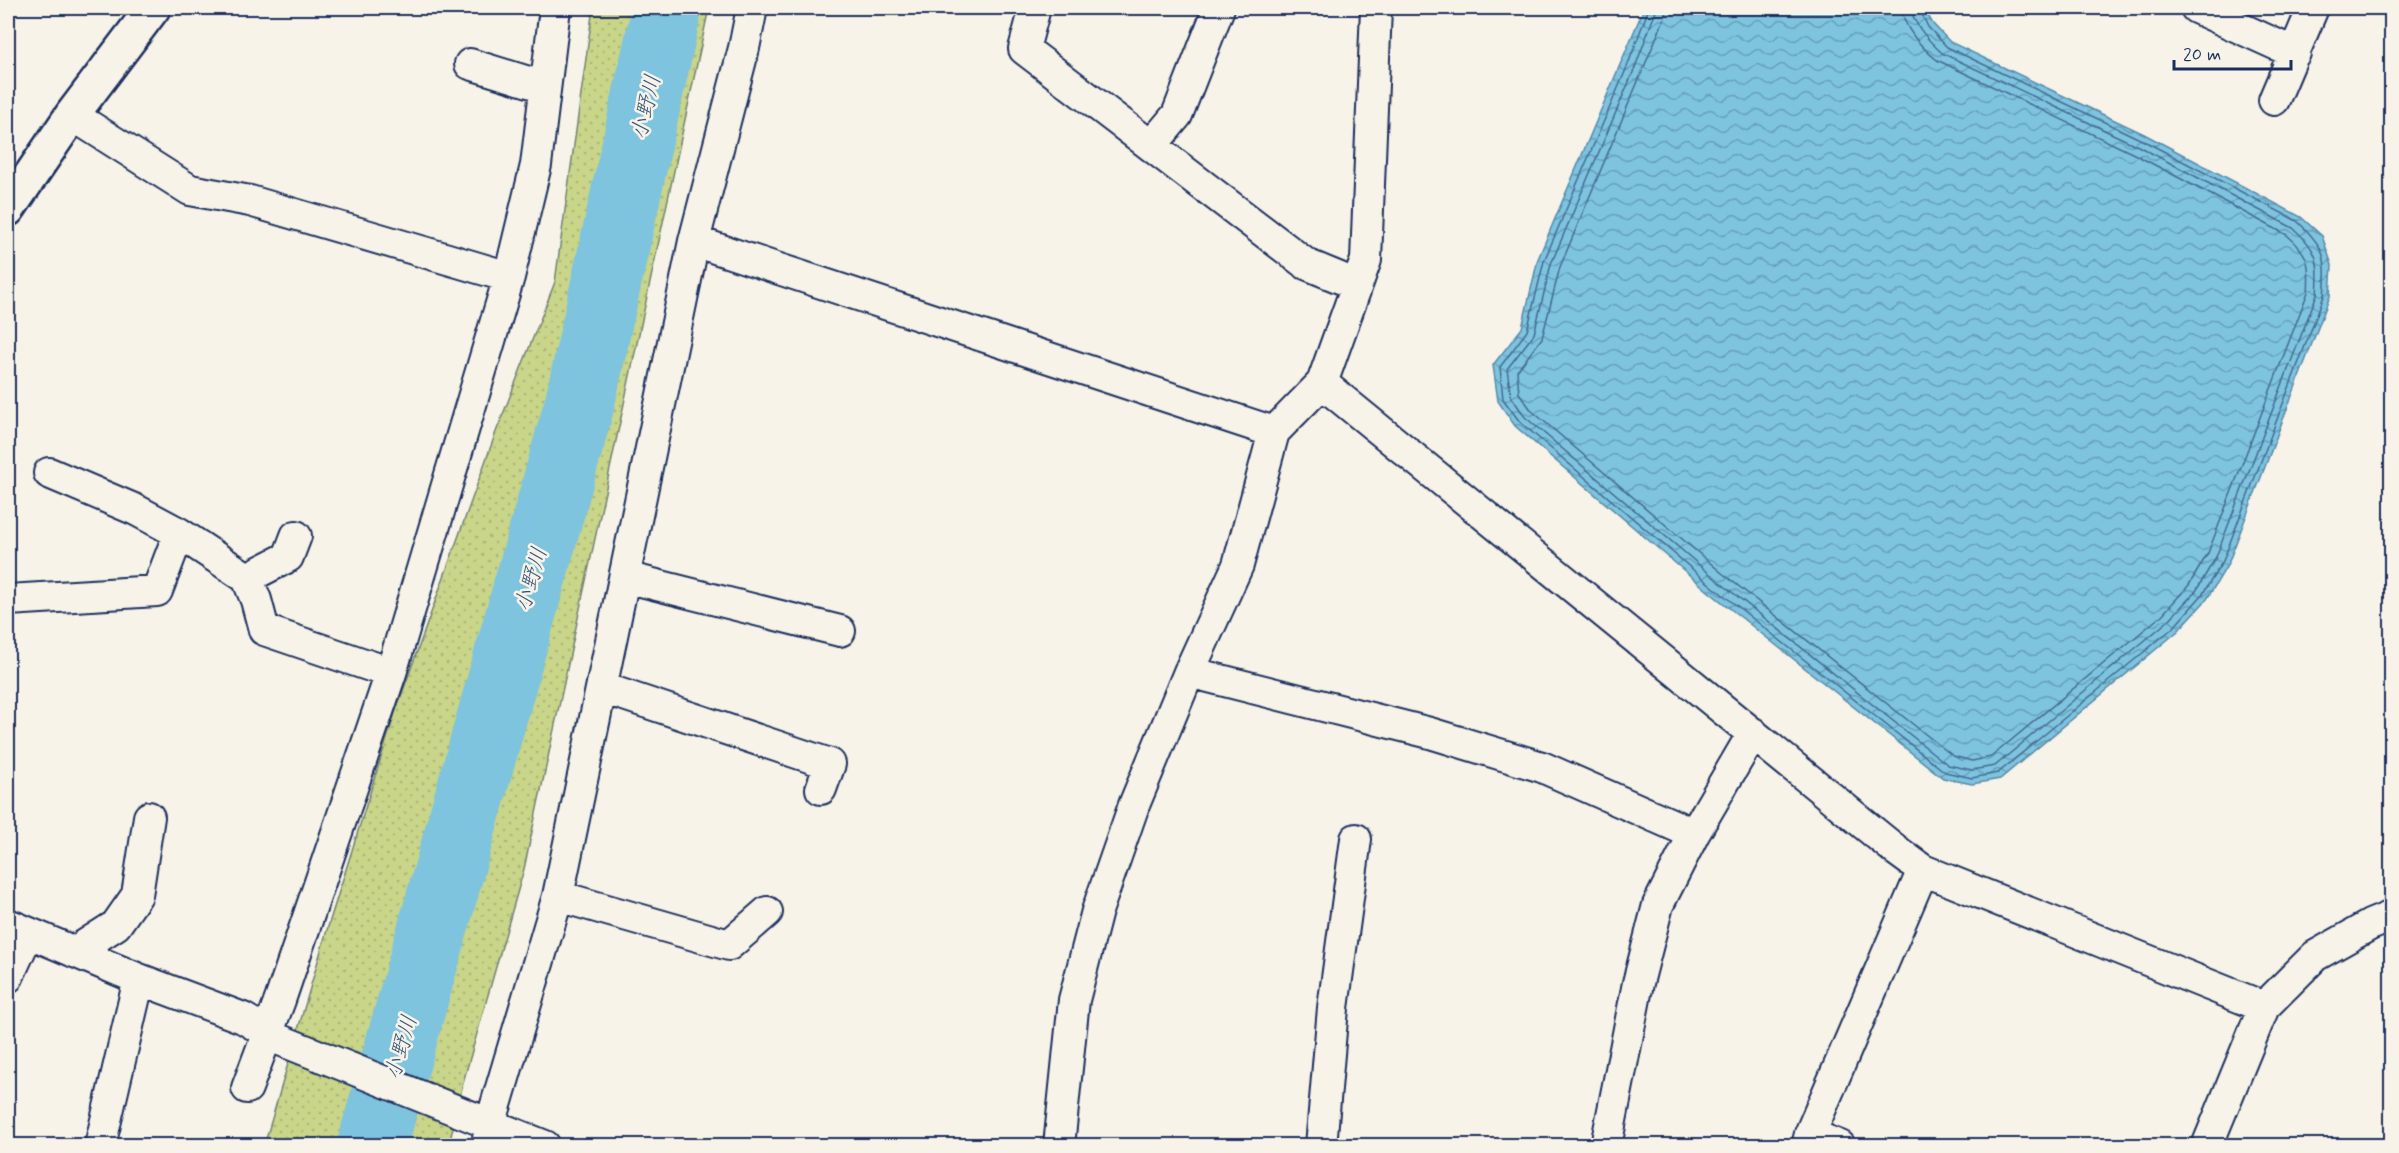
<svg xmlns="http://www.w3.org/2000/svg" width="2399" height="1153" font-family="Mynerve,'Klee One',sans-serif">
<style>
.grass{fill:url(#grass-dots);stroke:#728273;stroke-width:1.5}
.water{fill:url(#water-waves);stroke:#5688ab;stroke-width:1.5}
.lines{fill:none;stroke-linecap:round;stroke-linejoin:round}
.shore{stroke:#436b92;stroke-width:1.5}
.river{stroke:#7ec4df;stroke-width:70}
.minor-casing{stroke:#1b2f5e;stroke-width:34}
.secondary-casing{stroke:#1b2f5e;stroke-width:38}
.minor{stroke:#f7f3e8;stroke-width:30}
.secondary{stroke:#f7f3e8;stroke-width:33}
.labels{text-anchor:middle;stroke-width:5;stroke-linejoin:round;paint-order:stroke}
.water-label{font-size:22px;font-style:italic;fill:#34547e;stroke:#f7f3e8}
</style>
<defs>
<pattern id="grass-dots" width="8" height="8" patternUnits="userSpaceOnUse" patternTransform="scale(1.5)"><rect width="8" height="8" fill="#c9d588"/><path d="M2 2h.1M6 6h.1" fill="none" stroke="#acb778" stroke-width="1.8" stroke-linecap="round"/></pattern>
<pattern id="water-waves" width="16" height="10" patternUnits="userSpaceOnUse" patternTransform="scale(1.5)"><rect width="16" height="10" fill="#7ec4df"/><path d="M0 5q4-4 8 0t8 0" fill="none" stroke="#66a0b8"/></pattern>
</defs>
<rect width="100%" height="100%" fill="#f7f3e8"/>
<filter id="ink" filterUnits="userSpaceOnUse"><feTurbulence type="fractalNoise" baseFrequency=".0167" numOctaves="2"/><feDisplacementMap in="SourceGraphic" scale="12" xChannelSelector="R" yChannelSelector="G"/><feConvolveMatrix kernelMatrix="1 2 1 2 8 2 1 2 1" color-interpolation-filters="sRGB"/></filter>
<g filter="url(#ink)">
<path class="grass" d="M593,8H709L524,869L464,1079L449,1145L264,1146L327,930L395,713L496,432L555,282Z"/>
<path class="water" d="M1644,8H1924L1933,24L1950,42L2144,134L2301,217L2322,236L2332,265L2330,296L2228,564L2207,599L2178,631L2000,779L1972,784L1943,778L1708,591L1515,426L1498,401L1493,365L1522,328L1538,259Z"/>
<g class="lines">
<path class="shore" d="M1649,8L1627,67L1544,261L1527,331L1500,367L1503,399L1520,422L1712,586L1945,772L1972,778L1998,773L2174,627L2202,595L2223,561L2324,296C2328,258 2325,247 2297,221L2142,140L1947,47L1928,27L1919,8
M1657,8L1634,70L1551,264L1534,334L1507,369L1511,396L1525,417L1717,580L1948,765L1972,770L1995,766L2168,621L2196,591L2216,557L2317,294C2320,261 2318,250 2293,228L2138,146L1942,53C1930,42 1913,25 1911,8
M1666,8L1665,17L1560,267L1542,338L1517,371L1519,393L1532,411L1722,573L1953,756L1972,761L1991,757L2162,615L2189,585L2208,553L2308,292C2310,264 2309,254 2287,235L2134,154L1937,60C1922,48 1903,28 1902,8"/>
<path class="river" d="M372,1146L579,406L667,8"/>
<g class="minor-casing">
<path id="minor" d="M1035,8L1024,49L1306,264L1357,285
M2196,8L2295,53
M470,64L545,87
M2274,100L2313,8
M72,115L190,190L250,201L509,277
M1151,146L1177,115L1219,8
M694,241L1274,432
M1322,383L1897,851L1923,870L2264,1007
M49,473L136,510L179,533L247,578L256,600L264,630L391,673
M625,577L840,631
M247,578L288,557L296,536
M8,600L157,591L179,533
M1189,672L1430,733L1542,767L1694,834
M603,688L830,764L821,789
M558,896L729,945L767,912
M8,924L139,979L243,1018L280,1040L545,1146
M74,952L116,925L137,895L149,817
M8,977L28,933
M247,1088L280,1000L391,673L509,277L536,165L555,8
M1810,1134L1840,1146
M100,1146L139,979
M487,1146L490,1125L558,896L694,241L744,48L752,8
M1059,1146L1074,1000L1097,911L1134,805L1189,672L1238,565L1274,432L1322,383L1366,260L1376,8
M1321,1146L1333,1008L1356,839
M1606,1146L1638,983L1658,905L1694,834L1753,733
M1807,1146L1810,1134L1923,870
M2207,1146L2264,1007L2315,956L2370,925L2392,916"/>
</g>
<g class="secondary-casing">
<path id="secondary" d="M8,209L72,115L153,8"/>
</g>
<use href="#minor" class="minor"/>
<use href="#secondary" class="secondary"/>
</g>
</g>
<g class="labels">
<g class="water-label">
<text transform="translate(645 107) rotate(-77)" y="8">小野川</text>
<text transform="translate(530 579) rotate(-74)" y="8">小野川</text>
<text transform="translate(400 1047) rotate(-74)" y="8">小野川</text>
</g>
</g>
<rect width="2399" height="1153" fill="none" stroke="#f7f3e8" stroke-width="30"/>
<rect x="15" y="15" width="2369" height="1123" fill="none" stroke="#1b2f5e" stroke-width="2" filter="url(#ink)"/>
<path d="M2174 60v9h117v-9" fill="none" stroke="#1b2f5e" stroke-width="3"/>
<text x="2183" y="60" font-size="18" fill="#1b2f5e" stroke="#f7f3e8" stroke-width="4.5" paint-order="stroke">20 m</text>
</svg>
